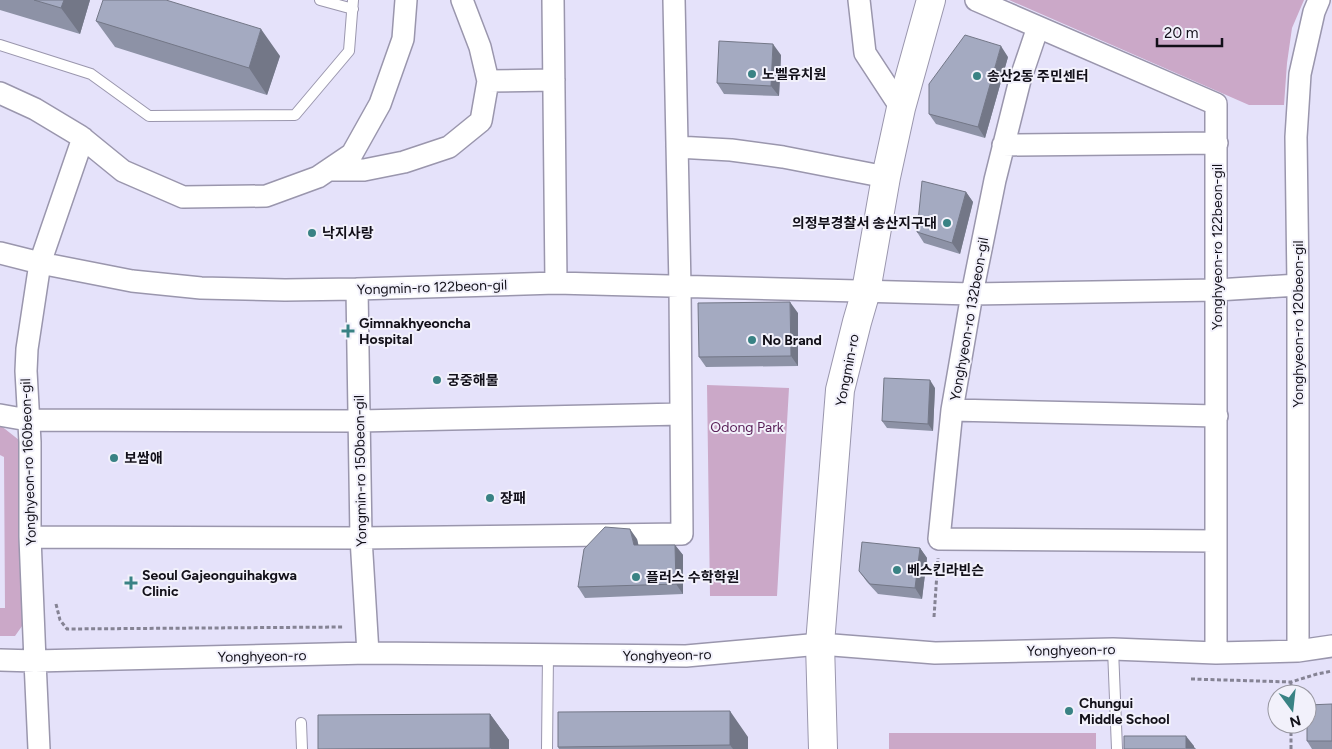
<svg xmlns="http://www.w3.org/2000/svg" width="1332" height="749" font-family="Figtree,'Noto Sans KR',sans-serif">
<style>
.green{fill:#cba8c8}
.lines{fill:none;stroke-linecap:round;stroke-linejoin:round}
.lane-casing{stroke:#9a96ad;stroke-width:12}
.street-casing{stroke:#9a96ad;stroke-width:24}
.secondary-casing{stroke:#9a96ad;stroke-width:30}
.path{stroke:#858394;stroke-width:3;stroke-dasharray:4 2.5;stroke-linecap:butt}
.lane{stroke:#fff;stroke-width:10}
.street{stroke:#fff;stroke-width:21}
.secondary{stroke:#fff;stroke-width:28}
.wall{fill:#8d92a6}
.shaded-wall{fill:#737787}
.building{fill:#a4aac1;stroke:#737787}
.poi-dot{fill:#398284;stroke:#f2f1fb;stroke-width:2}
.labels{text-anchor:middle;stroke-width:4;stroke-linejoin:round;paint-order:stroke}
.poi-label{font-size:14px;font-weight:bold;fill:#121019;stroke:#f2f1fb;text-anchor:start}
.street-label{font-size:14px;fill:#121019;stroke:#f2f1fb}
.park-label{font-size:14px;fill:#5a2058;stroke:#f2f1fb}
</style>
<rect width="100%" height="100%" fill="#e5e2fa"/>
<path class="green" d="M1009,0H1304L1292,28L1287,63L1284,105H1249Z
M707,385L789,388L777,596H710Z
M0,425L24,444L27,619L15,636H0V608H5L4,457L0,455Z
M889,733H1096V749H889Z"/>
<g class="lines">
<g class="lane-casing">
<path id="lane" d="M320,0L353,9
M0,45L91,74L149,116L295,115L349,51L353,0
M1113,649L1117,749
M301,723L302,749
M547,749L548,655"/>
</g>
<g class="street-casing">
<path id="street" d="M553,0L556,283
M859,0L865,53L901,108
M976,0L1216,104V653
M1038,27L1020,80L995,180L972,294L952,410L939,539L1215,541
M488,81L554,80
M0,93L35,109L80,136L123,171L183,197L266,196L318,177L352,154L380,104L403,39L406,0
M1003,145L1217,143
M677,147L731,150L783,157L886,177
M329,170H364L404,162L449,147L481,121L488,81L480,47L462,0
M0,253L40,263L132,281L201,288L285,290L357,289L556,283L972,294L1217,290L1298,285
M357,289L361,538L368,653
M952,410L1217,416
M0,415L28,420L359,421L681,414
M30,537L361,538L682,534L680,287L674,0
M1298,651V285L1296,137L1300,74L1314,12L1319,0
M0,660L35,661L368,653L686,656L820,644L935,653L1113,649L1216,653L1298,651L1332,646
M39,749L35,661L30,537V442L26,371L27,349L40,263L83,138"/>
</g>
<g class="secondary-casing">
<path id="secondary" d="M823,749L820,644L840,390L857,322L866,291L886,177L901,108L931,0"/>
</g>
<path class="path" d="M56,604L60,620L67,629L343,627
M934,617L938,558
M1191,679L1291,682L1317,674L1332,671
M1291,694V682
M1291,749V724"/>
<use href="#lane" class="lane"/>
<use href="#street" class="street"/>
<use href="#secondary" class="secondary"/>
</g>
<path class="wall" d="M0,0H90L80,34L0,10Z
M96,21L280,56L267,95L115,47Z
M781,55L779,96L724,94L717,83Z
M1008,57L985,138L936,124L929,114Z
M966,192L973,202L960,254L924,243L917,232Z
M798,313V366L706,367L699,357Z
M935,388L933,431L887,428L882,421Z
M637,539L638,545H675L683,555V594L585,598L578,587Z
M920,548L927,558L922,599L878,594L867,582L859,571Z
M1332,704V749H1312L1307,741Z
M490,714L509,740V749H318Z
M748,737V749H559L558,747Z"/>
<path class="shaded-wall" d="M64,0H90L80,34L61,8Z
M261,29L280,56L267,95L249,68Z
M773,44L781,55L779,96L771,86Z
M1001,46L1008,57L985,138L978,127Z
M966,192L973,202L960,254L952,243Z
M790,302L798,313V366L791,356Z
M930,380L935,388L933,431L928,424Z
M630,529L637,539L641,555L634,545Z
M675,545L683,555V594L676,584Z
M920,548L927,558L922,599L915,588Z
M730,711L748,737V749H733L730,745Z
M490,714L509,740V749H491L490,748Z
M1186,736L1194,746V749L1186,748Z"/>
<path class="building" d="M34,0H64L61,8Z
M103,0H166L261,29L249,68L96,21Z
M965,35L1001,46L978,127L929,114V84Z
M719,41L773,44L771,86L717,83Z
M922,181L966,192L952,243L917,232Z
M790,302L791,356L699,357L698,303Z
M884,378L930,380L928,424L882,421Z
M605,527L630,529L634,545H675L676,584L578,587L584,549Z
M862,542L920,548L915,588L870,584L859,571Z
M1332,704V741H1307V705Z
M730,711V745L558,747V712Z
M490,714V748L318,749V715Z
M1124,736H1186V748H1195V749H1124Z"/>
<g class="poi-dot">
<circle cx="752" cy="74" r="5"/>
<circle cx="977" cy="76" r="5"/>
<circle cx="947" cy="223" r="5"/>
<circle cx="312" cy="233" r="5"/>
<path d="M345.5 323.5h5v5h5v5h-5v5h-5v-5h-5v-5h5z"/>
<circle cx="752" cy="340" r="5"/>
<circle cx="437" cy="380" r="5"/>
<circle cx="114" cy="458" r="5"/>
<circle cx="490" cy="498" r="5"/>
<circle cx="897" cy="570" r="5"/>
<circle cx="636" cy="577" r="5"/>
<path d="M128.5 575.5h5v5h5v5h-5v5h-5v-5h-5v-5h5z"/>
<circle cx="1069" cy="711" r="5"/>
</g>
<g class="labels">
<g class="poi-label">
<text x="762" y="79">노벨유치원</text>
<text x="987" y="81">송산2동 주민센터</text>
<text x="937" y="228" text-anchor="end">의정부경찰서 송산지구대</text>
<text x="322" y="238">낙지사랑</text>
<text x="359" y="328">Gimnakhyeoncha<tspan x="359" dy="16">Hospital</tspan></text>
<text x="762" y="345">No Brand</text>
<text x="447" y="385">궁중해물</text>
<text x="124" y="463">보쌈애</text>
<text x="500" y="503">장패</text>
<text x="907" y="575">베스킨라빈슨</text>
<text x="142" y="580">Seoul Gajeonguihakgwa<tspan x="142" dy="16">Clinic</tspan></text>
<text x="646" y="582">플러스 수학학원</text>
<text x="1079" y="708">Chungui<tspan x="1079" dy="16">Middle School</tspan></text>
</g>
<g class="street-label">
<text transform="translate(1217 247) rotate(-90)" y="5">Yonghyeon-ro 122beon-gil</text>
<text transform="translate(432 287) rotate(-2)" y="5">Yongmin-ro 122beon-gil</text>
<text transform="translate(969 319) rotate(-80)" y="5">Yonghyeon-ro 132beon-gil</text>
<text transform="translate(1298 324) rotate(-90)" y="5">Yonghyeon-ro 120beon-gil</text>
<text transform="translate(847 370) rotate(-79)" y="5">Yongmin-ro</text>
<text transform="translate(28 462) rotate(-92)" y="5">Yonghyeon-ro 160beon-gil</text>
<text transform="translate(360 471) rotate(-91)" y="5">Yongmin-ro 150beon-gil</text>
<text transform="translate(1071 650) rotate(-1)" y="5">Yonghyeon-ro</text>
<text transform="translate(667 655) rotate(-1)" y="5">Yonghyeon-ro</text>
<text transform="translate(262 656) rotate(-1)" y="5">Yonghyeon-ro</text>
</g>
<g class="park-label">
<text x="747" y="432">Odong Park</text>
</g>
</g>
<g transform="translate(1292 709) rotate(165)"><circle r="24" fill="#f2f1fb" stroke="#9897a1"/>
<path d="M0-4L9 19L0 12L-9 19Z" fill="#398284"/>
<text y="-8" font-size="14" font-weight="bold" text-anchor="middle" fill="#121019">N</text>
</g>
<path d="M1157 38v8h65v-8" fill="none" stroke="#121019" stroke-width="2.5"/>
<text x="1164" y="38" font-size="15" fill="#121019" stroke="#f2f1fb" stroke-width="4" paint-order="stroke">20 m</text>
</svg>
